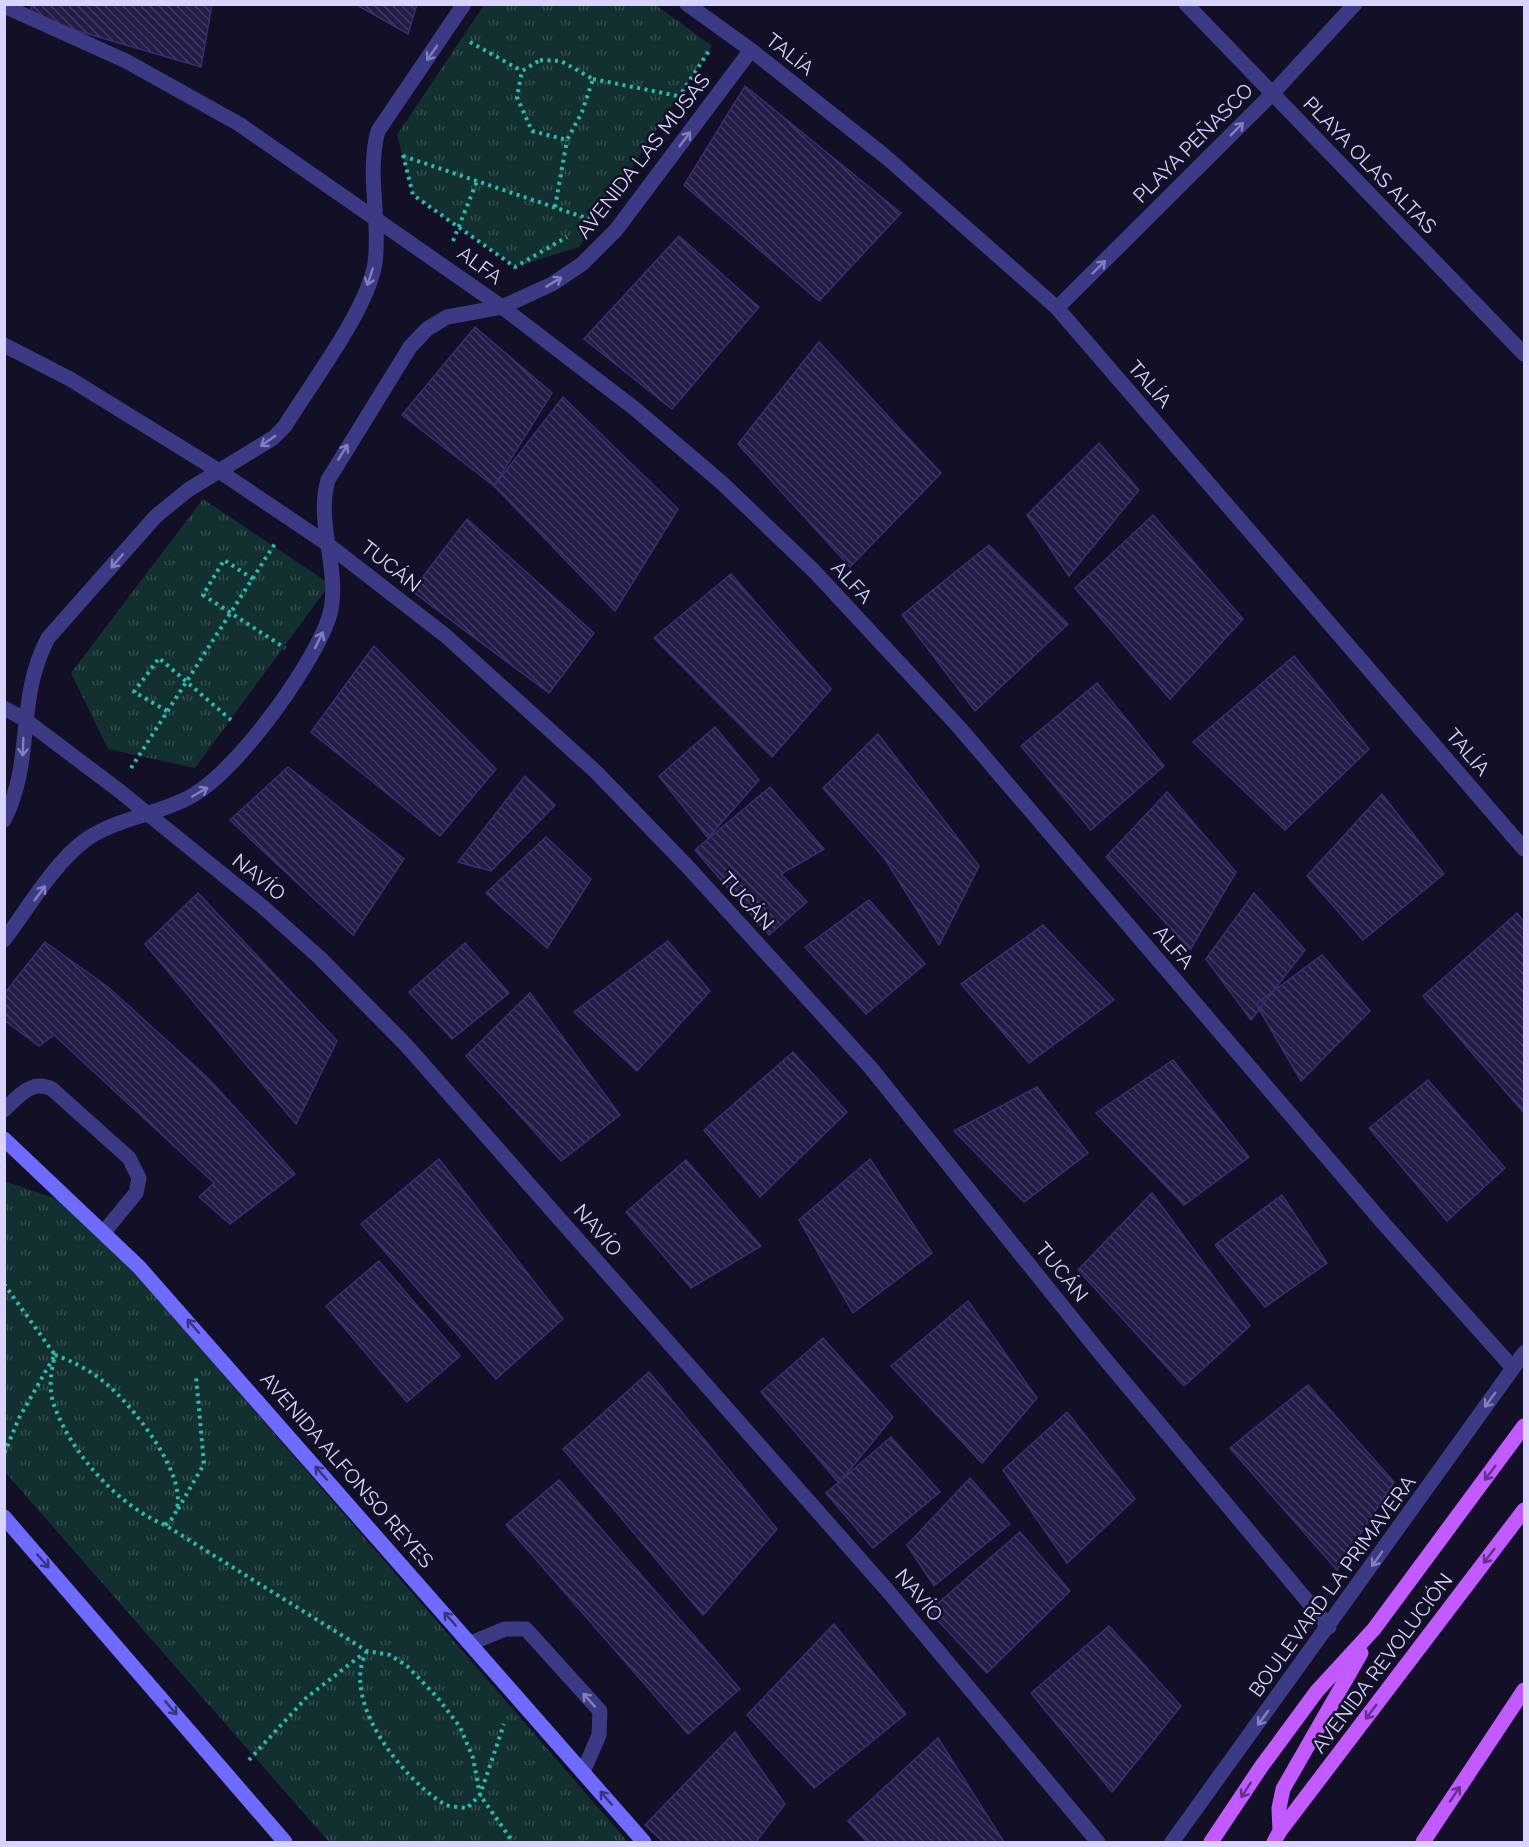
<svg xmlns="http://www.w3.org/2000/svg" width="1529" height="1847" font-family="Raleway,sans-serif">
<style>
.park{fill:url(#park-tufts)}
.building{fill:url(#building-back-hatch);stroke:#3b2d73;stroke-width:1.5}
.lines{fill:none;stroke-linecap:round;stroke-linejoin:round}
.path{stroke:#2fb8b0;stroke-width:4;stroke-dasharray:3 4.5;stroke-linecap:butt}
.lane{stroke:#3d3a85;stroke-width:15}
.street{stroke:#3d3a85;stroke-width:15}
.secondary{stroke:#6f6bff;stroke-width:15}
.primary{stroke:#c25bff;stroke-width:15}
.oneway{stroke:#837fbc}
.oneway2{stroke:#38347d}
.oneway3{stroke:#623188}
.labels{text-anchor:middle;stroke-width:5;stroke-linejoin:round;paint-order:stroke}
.street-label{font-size:20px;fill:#d9d4ff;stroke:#130f26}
</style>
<defs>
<pattern id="park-tufts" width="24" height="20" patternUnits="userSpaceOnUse" patternTransform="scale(1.5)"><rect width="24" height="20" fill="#12302f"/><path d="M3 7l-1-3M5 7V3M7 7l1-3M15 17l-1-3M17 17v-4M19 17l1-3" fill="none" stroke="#344d4e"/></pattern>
<pattern id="building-back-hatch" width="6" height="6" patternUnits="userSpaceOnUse" patternTransform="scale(1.5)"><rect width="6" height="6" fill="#241b47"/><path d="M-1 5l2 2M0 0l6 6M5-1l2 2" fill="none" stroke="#433b63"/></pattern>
</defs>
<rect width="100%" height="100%" fill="#130f26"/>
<path class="park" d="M484,5H656L712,46L579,247L515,267L413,195L397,135Z
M203,499L330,584L195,768L108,749L71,673Z
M4,1181L77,1206L628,1842H329L5,1472Z"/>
<path class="building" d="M33,4H212L201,67L27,16Z
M355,4H417L408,34Z
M745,86L901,213L819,301L684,185Z
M679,236L759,307L672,409L584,339Z
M475,327L552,393L494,486L402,415Z
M819,342L941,473L850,567L738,444Z
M563,397L678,509L615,611L494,486Z
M1099,443L1139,490L1069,576L1027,515Z
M1153,515L1243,619L1170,699L1075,588Z
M467,519L594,633L549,693L412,591Z
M989,545L1068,624L975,711L902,615Z
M731,574L831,689L772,757L654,638Z
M374,646L496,769L440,836L311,732Z
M1294,656L1369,749L1285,830L1193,742Z
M1097,683L1164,766L1091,830L1021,746Z
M715,727L759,780L708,838L659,776Z
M878,734L979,866L939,945L885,859L823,788Z
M288,767L404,859L353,935L230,820Z
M525,776L555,805L491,871L458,862Z
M770,787L824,849L781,874L807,902L769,935L695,850Z
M1167,792L1236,872L1190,950L1106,857Z
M1382,794L1444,874L1363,940L1307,876Z
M546,837L591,879L547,948L486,893Z
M198,893L337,1041L296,1124L145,944Z
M1254,893L1305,950L1251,1020L1206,959Z
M869,900L925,964L866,1014L805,947Z
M1517,913L1524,922V1113L1423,996Z
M1043,925L1114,1000L1029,1063L961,984Z
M668,941L710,991L637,1071L574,1012Z
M45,942L108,987L209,1079L295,1174L230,1224L199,1197L214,1183L54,1035L39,1046L4,1020V994Z
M465,943L509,993L452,1039L409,992Z
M1322,955L1370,1011L1301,1081L1256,1004Z
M530,993L620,1115L561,1161L466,1056Z
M793,1052L847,1112L760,1197L704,1130Z
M1173,1060L1249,1157L1184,1205L1096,1113Z
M1428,1080L1505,1168L1447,1221L1369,1128Z
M1037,1087L1088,1153L1024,1202L954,1131Z
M439,1159L563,1319L496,1379L361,1224Z
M870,1159L932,1253L853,1313L799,1220Z
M686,1160L761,1246L691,1288L626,1212Z
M1152,1193L1250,1326L1184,1386L1078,1270Z
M1282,1195L1327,1263L1265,1307L1215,1245Z
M379,1261L460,1356L407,1402L326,1306Z
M968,1301L1037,1398L982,1463L891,1366Z
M823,1338L893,1417L839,1483L761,1392Z
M649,1372L777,1529L703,1615L563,1449Z
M1308,1385L1394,1482L1337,1570L1230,1448Z
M1067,1412L1135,1499L1067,1563L1003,1470Z
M891,1437L940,1492L873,1548L826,1493Z
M970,1478L1010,1524L934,1586L907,1545Z
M559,1480L740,1689L688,1734L506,1525Z
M1020,1532L1070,1591L987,1673L929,1611Z
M834,1624L906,1714L814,1788L747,1715Z
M1109,1626L1181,1706L1112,1792L1031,1693Z
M735,1732L785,1804L756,1842H663L645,1825Z
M938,1738L1004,1842H867L848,1821Z"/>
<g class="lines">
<path class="path" d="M470,42L522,71
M540,60L561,61L593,79L582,112L567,140L532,131L517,97L522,71Z
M593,79L683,97
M682,92L709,51
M403,155L413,195L515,267L567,237
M403,156L589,219
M555,207L567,140
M453,241L477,181
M253,579L224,560L203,595L285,648
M167,711L134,692L159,658L231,720
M131,768L276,542
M4,1238V1250
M4,1284L55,1355L19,1418L4,1454
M178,1509L204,1464L196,1376
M165,1525C207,1497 135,1409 111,1388C95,1373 75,1362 55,1355C51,1372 48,1388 54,1405C71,1453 118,1506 165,1525L367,1651L390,1655L407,1666L437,1697L460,1727L473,1758L480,1795L513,1842
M367,1651C339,1700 403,1779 444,1804C450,1807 460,1807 467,1808L480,1795L504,1724
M249,1760L306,1698L364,1653"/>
<path class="lane" d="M4,1110C19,1096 31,1079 52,1089L129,1158L139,1178L136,1193L104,1232
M471,1643L505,1629H526L600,1711L599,1735L583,1772"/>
<path class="street" d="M687,4L751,50L886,157L1057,308L1524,849
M1186,4L1524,354
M4,6L126,61L239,124L502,307L634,408L722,483L814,571L958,726L1384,1224L1513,1368
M1057,308L1272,94L1355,4
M4,345L70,379L219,471L326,543L446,636L596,772L687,866L870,1067L1100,1353L1329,1627
M4,708L24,719L117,789L263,907L320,958L406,1045L887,1590L1098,1842
M4,820C35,759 15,701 48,638L156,516L188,490L273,438L285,426C310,385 368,309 375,263C381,219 366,175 378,131L464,4
M4,940C29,907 52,866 84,841C114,819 155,815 188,798C235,774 308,672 327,623C345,577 314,527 328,480L410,347L427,329L447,317L502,307L552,284L582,264L616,230L751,50
M1172,1842L1524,1353"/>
<path class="secondary" d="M4,1139L139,1267L644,1842
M4,1517L285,1842"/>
<path class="primary" d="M1280,1831L1279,1808L1283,1789L1361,1653
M1211,1842L1261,1767L1317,1691L1374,1629L1524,1426
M1274,1842L1280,1831L1524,1510
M1423,1842L1524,1690"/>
</g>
<defs><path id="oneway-shaft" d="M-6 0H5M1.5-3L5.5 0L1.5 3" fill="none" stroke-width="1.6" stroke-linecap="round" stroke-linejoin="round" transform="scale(1.5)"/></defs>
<g class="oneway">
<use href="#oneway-shaft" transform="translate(432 53) rotate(125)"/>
<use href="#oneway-shaft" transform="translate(1237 129) rotate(-45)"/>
<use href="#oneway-shaft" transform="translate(685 139) rotate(-53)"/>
<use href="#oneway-shaft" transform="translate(1099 267) rotate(-45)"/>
<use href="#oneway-shaft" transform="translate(370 277) rotate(108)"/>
<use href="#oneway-shaft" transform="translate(554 282) rotate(-31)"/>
<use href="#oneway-shaft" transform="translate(268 441) rotate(145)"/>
<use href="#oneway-shaft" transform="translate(343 452) rotate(-58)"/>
<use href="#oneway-shaft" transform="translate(117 561) rotate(131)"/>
<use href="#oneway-shaft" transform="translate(319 640) rotate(-64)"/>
<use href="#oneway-shaft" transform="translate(23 747) rotate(92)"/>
<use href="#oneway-shaft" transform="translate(200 792) rotate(-30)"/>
<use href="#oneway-shaft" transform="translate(40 893) rotate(-53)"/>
<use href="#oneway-shaft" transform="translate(1490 1400) rotate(126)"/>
<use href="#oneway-shaft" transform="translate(1377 1559) rotate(125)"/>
<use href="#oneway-shaft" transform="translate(589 1700) rotate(-132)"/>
<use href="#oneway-shaft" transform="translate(1263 1718) rotate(126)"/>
</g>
<g class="oneway2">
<use href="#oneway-shaft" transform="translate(193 1326) rotate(-131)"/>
<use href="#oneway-shaft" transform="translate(321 1473) rotate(-131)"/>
<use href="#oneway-shaft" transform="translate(43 1561) rotate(49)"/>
<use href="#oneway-shaft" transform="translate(450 1619) rotate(-131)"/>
<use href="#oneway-shaft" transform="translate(171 1708) rotate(50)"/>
<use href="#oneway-shaft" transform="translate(606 1798) rotate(-131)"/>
</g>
<g class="oneway3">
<use href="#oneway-shaft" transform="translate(1490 1473) rotate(127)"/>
<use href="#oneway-shaft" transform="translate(1489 1556) rotate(127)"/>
<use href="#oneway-shaft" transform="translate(1371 1712) rotate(127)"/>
<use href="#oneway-shaft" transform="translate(1246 1790) rotate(123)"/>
<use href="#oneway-shaft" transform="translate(1455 1794) rotate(-56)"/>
</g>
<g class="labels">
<g class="street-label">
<text transform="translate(790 54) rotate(38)" y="7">TALÍA</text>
<text transform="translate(1193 143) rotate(-45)" y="7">PLAYA PEÑASCO</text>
<text transform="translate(643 156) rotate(-52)" y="7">AVENIDA LAS MUSAS</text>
<text transform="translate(1370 165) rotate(46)" y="7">PLAYA OLAS ALTAS</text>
<text transform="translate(480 265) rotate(36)" y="7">ALFA</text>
<text transform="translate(1150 384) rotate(49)" y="7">TALÍA</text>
<text transform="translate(391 566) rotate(38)" y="7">TUCÁN</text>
<text transform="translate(852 582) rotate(47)" y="7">ALFA</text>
<text transform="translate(1468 752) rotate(49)" y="7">TALÍA</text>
<text transform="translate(259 877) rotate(39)" y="7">NAVÍO</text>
<text transform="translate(747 901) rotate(48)" y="7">TUCÁN</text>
<text transform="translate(1174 947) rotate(49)" y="7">ALFA</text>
<text transform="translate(598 1230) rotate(49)" y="7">NAVÍO</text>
<text transform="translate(1062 1272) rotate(51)" y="7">TUCÁN</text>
<text transform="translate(347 1470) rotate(49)" y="7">AVENIDA ALFONSO REYES</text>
<text transform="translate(1332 1586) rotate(-54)" y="7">BOULEVARD LA PRIMAVERA</text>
<text transform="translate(919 1595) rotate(50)" y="7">NAVÍO</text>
<text transform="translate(1382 1663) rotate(-53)" y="7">AVENIDA REVOLUCIÓN</text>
</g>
</g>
<rect width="1529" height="1847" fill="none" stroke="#d9d4ff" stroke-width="12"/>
</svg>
